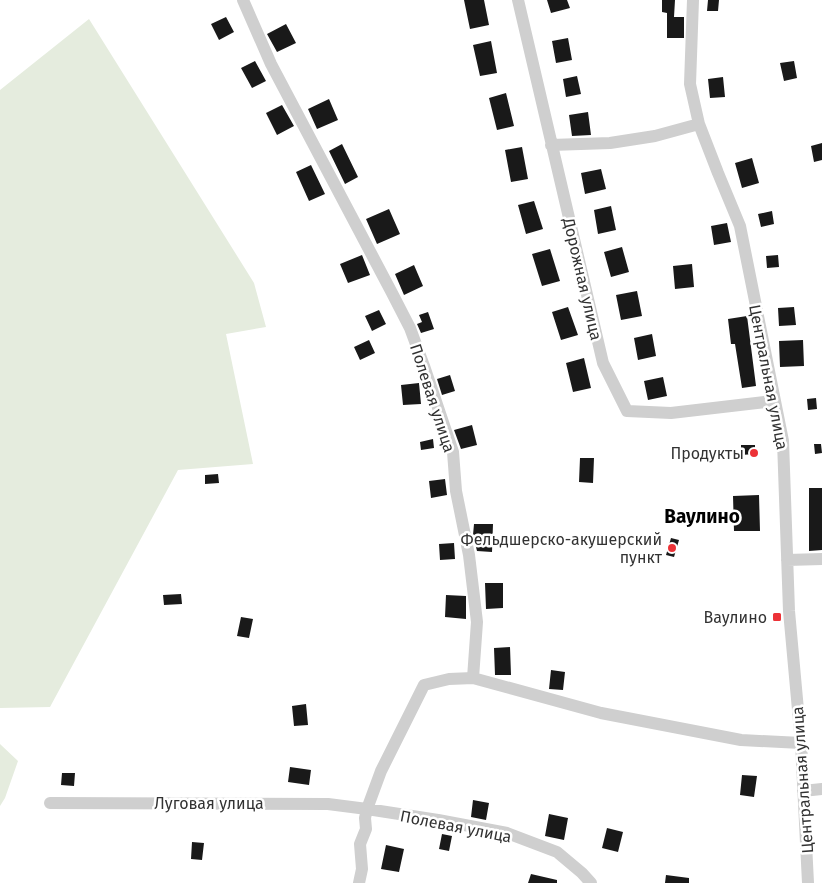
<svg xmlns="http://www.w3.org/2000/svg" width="822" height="883" font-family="'Fira Sans',sans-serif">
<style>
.green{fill:#e5ecde}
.building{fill:#191919}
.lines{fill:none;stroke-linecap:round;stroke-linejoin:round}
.minor{stroke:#cfcfcf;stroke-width:12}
.poi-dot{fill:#ec3237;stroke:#fff;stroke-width:2}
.labels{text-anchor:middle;stroke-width:5;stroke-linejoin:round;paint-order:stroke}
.street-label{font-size:16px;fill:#323232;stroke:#fff}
.poi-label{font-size:16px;fill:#323232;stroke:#fff;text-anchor:end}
.quarter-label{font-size:19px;font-weight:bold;fill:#000;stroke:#fff}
</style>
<rect width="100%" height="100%" fill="#fff"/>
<path class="green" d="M89,19L254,283L266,327L226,334L253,464L178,470L50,707L0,708V90Z
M0,744L18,761L5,798L0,806Z"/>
<path class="building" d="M464,0H484L489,25L470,29Z
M547,0H567L570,8L551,13Z
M662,0H675L674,17H684V38H667V13L662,12Z
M708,0H719L718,11H707Z
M226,17L234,32L219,40L211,24Z
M286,24L296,43L277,52L267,34Z
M568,38L572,60L556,63L552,41Z
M491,41L497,73L480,76L473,45Z
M255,61L266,81L252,88L241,68Z
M794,61L797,78L784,81L780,63Z
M577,76L581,94L566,97L563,79Z
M723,77L725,97L710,98L708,79Z
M506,93L514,126L497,130L489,98Z
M329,99L338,120L317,129L308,109Z
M282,105L294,126L277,135L266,113Z
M588,112L591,135L572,136L569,115Z
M822,143V160L814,162L811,146Z
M342,144L358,177L345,184L329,151Z
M522,147L528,179L511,182L505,150Z
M752,158L759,183L742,188L735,163Z
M311,165L325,194L309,201L296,172Z
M601,169L606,189L585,194L581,173Z
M534,201L543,229L526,234L518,205Z
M611,206L616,230L598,234L594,210Z
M389,209L400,234L377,244L366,219Z
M772,211L774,224L761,227L758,214Z
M727,223L731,242L714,245L711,226Z
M622,247L629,272L611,277L604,252Z
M550,249L560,281L542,286L532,254Z
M362,255L370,275L348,283L340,264Z
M778,255L779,267L767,268L766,256Z
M692,264L694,287L675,289L673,266Z
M414,265L423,286L404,295L395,274Z
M637,291L642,316L621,320L616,295Z
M568,307L578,335L561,340L552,312Z
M794,307L796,325L779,326L778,308Z
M379,310L386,324L372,331L365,316Z
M428,312L434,329L421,333L417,324L422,322L419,315Z
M747,316L756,386L742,388L735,344H731L728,319Z
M652,334L656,356L638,360L634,338Z
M369,340L375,353L360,360L354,347Z
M803,340L804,366L780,367L779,341Z
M584,358L591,388L573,392L566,363Z
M450,375L455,391L442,395L437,379Z
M663,377L667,396L648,400L644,381Z
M419,383L421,404L403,405L401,385Z
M816,398L817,409L808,410L807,399Z
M472,425L477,445L461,449L454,430Z
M433,439L434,448L421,450L420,442Z
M814,444H821L822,453L815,454Z
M741,445H755V454L741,455Z
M580,458H594L593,483L579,482Z
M218,474L219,483L205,484V475Z
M445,479L447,495L431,498L429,481Z
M809,488H822V550L809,551Z
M759,495L760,531H734L733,496Z
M474,524H493L492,552L477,551L473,535Z
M671,538L679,540L674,557L666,555Z
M454,543L455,559L440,560L439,544Z
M485,583H503V608L486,609Z
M181,594L182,604L164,605L163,595Z
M446,595L466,596V619L445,617Z
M241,617L253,619L249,638L237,636Z
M510,647L511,675H495L494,648Z
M551,670L565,672L563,690L549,689Z
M306,704L308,725L294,726L292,706Z
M290,767L311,770L309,785L288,782Z
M62,773H75L74,786L61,785Z
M742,775L757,776L754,797L740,795Z
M473,800L489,803L486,820L471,817Z
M549,814L568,818L564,840L545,836Z
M607,828L623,832L618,852L602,848Z
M442,834L452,836L449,851L439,849Z
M192,842L204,843L202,860L191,859Z
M386,845L404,849L399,872L381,869Z
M531,874L557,880V883H528Z
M666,875L689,878V883H665Z"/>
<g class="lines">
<path class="minor" d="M243,0L271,64L392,293L410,328L424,366L453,452L456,491L469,555L477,622L473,678L449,679L424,685L381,771L367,809L438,820L507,833L557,852L582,873L591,883
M518,0L603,363L627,411L671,413L774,401
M693,0L690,84L699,124L718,173L740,226L783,441L789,611L801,743L808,883
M551,145L610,143L655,136L699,124
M787,560L822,559
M473,678L601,713L741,740L801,743
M803,791L822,789
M50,803L328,804L367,809L365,818L366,829L360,844L362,869L359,883"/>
</g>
<g class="poi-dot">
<circle cx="754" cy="453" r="5"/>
<circle cx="672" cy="548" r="5"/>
<rect x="772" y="612" width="10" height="10" rx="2.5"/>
</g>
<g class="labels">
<g class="street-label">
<text transform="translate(583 279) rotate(77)" y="6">Дорожная улица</text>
<text transform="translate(769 377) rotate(79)" y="6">Центральная улица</text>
<text transform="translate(433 398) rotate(72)" y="6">Полевая улица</text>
<text transform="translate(802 780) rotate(-94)" y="6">Центральная улица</text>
<text x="209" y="809">Луговая улица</text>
<text transform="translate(456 826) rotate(11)" y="6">Полевая улица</text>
</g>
<g class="poi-label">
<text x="744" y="459">Продукты</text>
<text x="662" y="545">Фельдшерско-акушерский<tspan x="662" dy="18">пункт</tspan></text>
<text x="767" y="623">Ваулино</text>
</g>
<g class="quarter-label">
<text x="702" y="523">Ваулино</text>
</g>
</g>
</svg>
